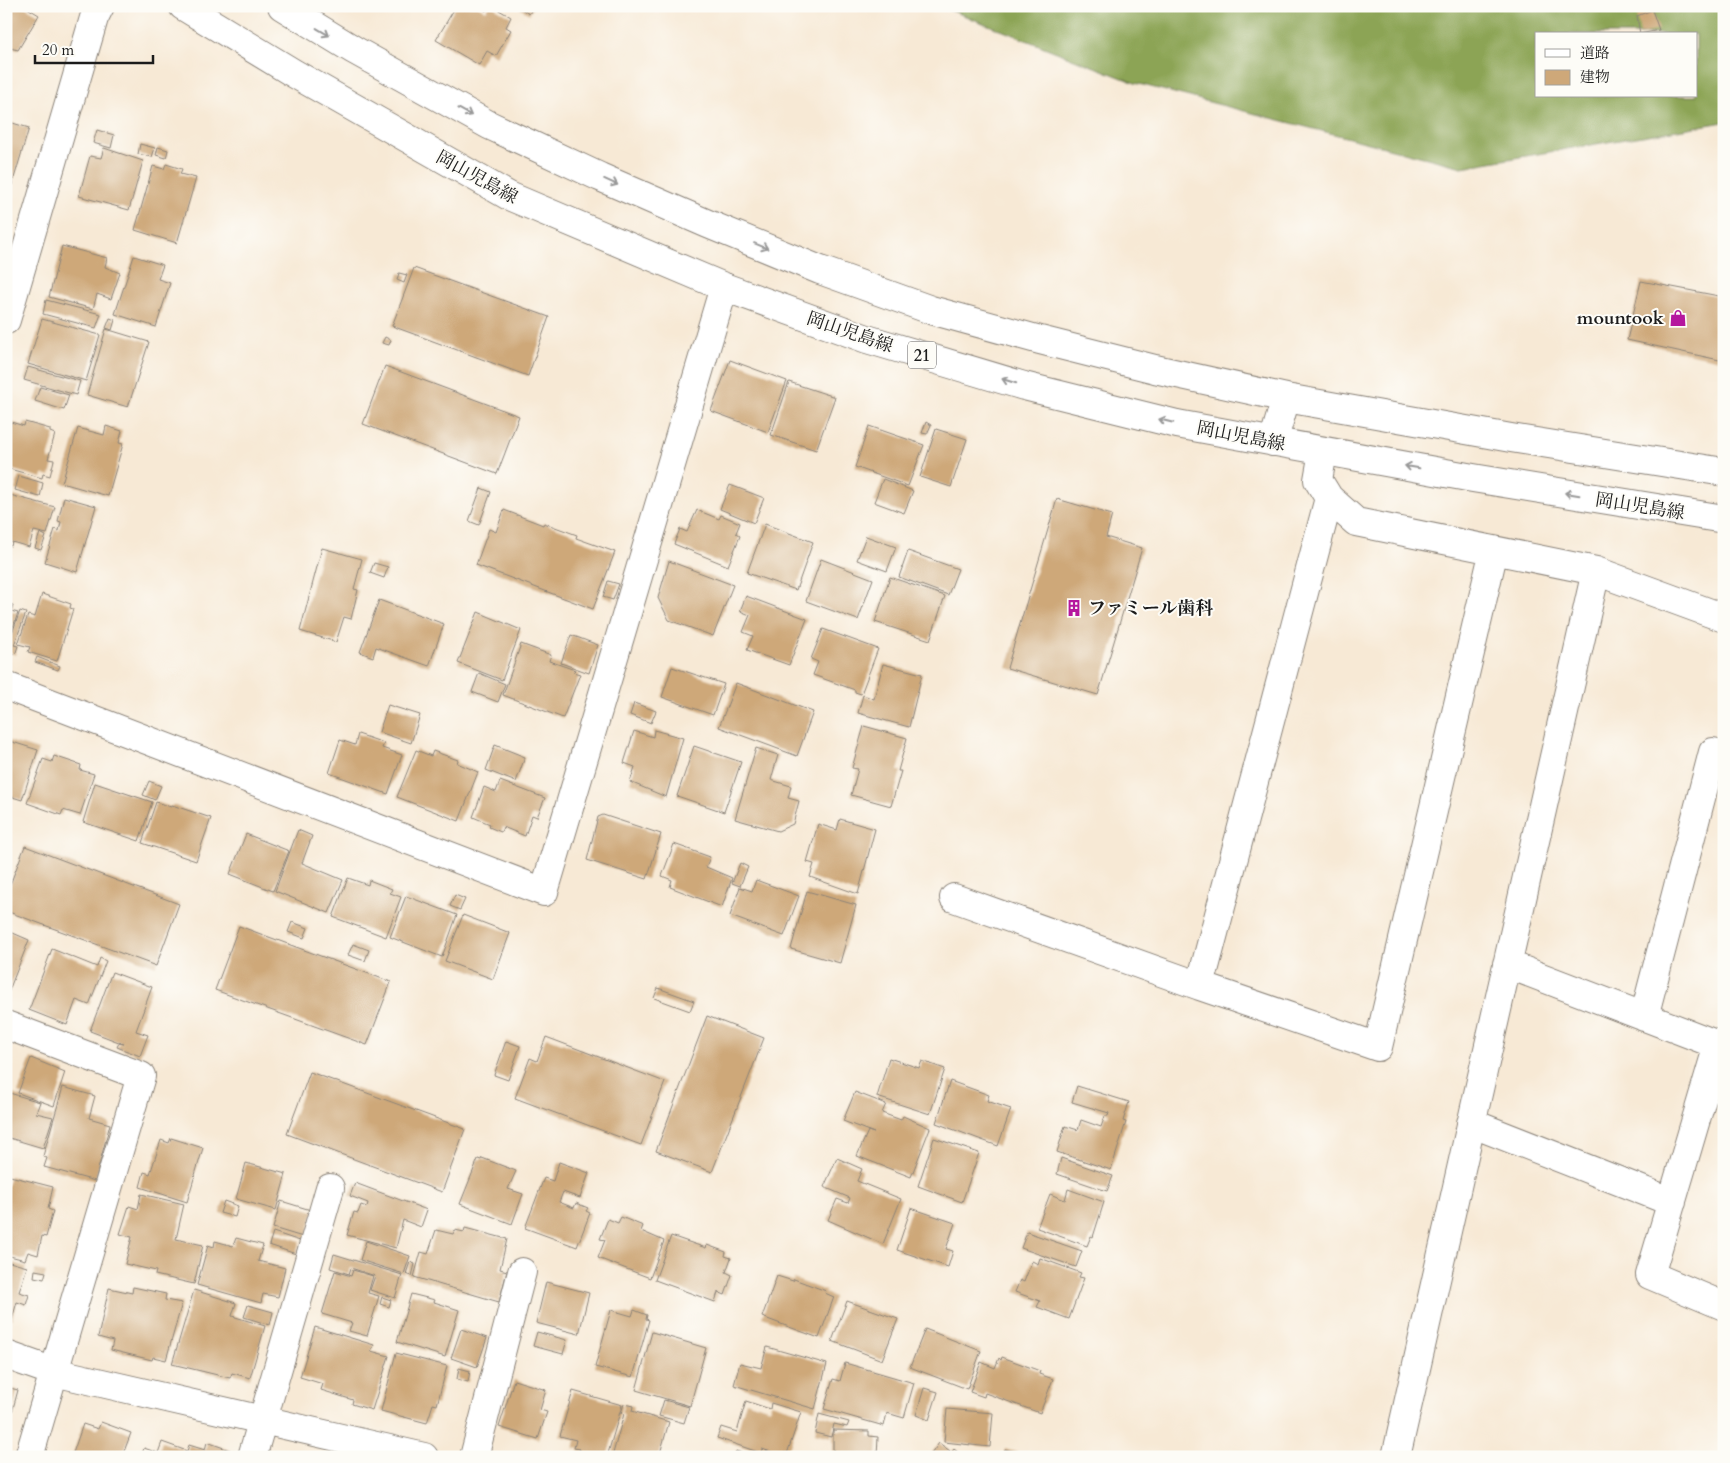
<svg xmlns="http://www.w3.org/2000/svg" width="1730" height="1463" font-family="Cardo,'Noto Serif JP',serif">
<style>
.forest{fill:#8ca455;stroke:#546038;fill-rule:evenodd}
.building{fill:#cea879}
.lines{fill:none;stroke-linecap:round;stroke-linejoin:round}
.minor-casing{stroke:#8a8278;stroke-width:30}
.primary-casing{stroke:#8a8278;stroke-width:30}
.minor{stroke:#fff;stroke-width:28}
.primary{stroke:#fff;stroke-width:28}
.oneway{stroke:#999}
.labels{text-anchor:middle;stroke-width:4;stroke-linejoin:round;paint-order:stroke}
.shield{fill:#fdfcf7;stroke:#605f5e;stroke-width:1}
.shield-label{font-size:16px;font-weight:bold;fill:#1c1c1c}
.street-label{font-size:18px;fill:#1c1c1c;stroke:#fdfcf7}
.poi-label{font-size:18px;font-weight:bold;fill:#1c1c1c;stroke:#fdfcf7;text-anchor:end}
</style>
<rect width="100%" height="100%" fill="#fdfcf7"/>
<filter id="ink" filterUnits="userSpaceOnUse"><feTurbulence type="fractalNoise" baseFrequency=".02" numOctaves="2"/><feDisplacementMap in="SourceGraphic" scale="10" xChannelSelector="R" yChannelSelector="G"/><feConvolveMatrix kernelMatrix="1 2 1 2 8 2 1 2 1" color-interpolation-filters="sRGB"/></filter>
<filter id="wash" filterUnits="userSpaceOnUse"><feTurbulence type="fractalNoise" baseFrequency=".0096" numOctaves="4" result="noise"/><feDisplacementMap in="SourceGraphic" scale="20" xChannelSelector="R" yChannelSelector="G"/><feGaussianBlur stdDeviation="1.12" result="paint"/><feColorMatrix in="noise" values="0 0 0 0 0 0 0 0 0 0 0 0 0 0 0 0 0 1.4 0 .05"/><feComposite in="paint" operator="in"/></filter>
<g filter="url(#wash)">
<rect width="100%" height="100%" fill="#f7e9d5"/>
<path class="forest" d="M940,6H1724V122L1462,167L1135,83ZM1536,34H1696V96H1536Z"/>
<g id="blocks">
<path class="building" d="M6,6H24L39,15L18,50L6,47Z
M456,6H478L486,11L489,6H492L511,17L506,27L511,30L496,56L487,51L479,65L436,40Z
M517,6H534L529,14Z
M1652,10L1659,30L1640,34L1637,16Z
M6,121L29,128L12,185L6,184Z
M97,130L114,135L111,148L93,143Z
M140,144L155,148L152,157L138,154Z
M158,147L168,150L166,158L156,155Z
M104,148L143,161L129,210L79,196L90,156L101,158Z
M166,164L182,169L180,174L196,178L177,243L135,230L153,166L164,169Z
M62,246L107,258L105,267L120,273L111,299L97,294L93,309L49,297Z
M134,256L163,265L158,279L170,283L156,327L115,314Z
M414,268L549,317L528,376L392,326Z
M399,273L407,275L404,283L397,280Z
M1641,281L1724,297V361L1627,340Z
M46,300L101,314L96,328L43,314Z
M110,318L115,320L112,330L106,328Z
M42,319L100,335L86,381L28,364Z
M106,329L149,342L128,407L87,395Z
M385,337L391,340L389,345L382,343Z
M730,360L787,381L768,432L711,411Z
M385,366L519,416L497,474L363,424Z
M28,367L80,381L76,395L24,380Z
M789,382L835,397L816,450L771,435Z
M40,387L69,395L64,410L35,401Z
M11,422L24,426L25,422L50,429V432L55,434L48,459L54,460L50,476L43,474L42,478L6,468V439Z
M926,422L931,425L927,434L922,433Z
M106,426L122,431L119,443L123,444L108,496L62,483L78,428L104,435Z
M869,426L924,445L908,486L855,467Z
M936,429L967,439L951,487L920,477Z
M19,476L43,483L40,497L15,490Z
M883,479L913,491L904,513L874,502Z
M730,485L764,498L754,523L720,509Z
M481,488L491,492L479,525L469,521Z
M6,494L55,507L47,534L34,531L29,547L12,542L11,546L6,544Z
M64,497L96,506L77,572L45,562L55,529L59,531L61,522L58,521Z
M1057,499L1112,515L1106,537L1142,548L1098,695L1007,668Z
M504,510L543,525L544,523L577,535L576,538L615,552L593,609L476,565L489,529L496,532Z
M697,510L719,519L721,515L740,523L736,533L740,536L728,566L674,544L680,529L687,532Z
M765,524L813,542L796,590L747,573Z
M40,533L46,536L41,550L35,548Z
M866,536L896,547L887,571L857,560Z
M322,548L362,559L354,589L358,590L351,619L344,617L336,642L300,631Z
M908,551L958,569L948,595L899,577Z
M821,559L873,579L858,620L806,601Z
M669,561L733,585L713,636L669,620L658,598Z
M374,563L388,567L384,578L370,573Z
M890,577L945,596L930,640L875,622Z
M608,581L619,584L613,600L603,597Z
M42,594L71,604L70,608L73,609L57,661L28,652L30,647L18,644L28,615L35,617Z
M746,596L807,619L789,665L747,650L753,636L743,632L750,615L740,611Z
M379,600L444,624L429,666L376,647L373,657L360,652Z
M6,602L13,605L11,611L18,613L8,641H6Z
M20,611L26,613L14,645L18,646L15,655L6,650Z
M478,612L521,630L502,680L458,663Z
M823,629L878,649L861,694L855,692V690L813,675L818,662L811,659Z
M571,635L598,645L589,673L561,663Z
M521,644L551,655L549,661L575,670L573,672L580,674L563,718L503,695Z
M37,657L60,666L58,670L35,662Z
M883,664L922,674L909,727L858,713L863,695L874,699Z
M672,667L724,684L713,715L662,697Z
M479,673L505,684L498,702L472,692Z
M736,683L813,712L797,756L719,727Z
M634,703L656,711L651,723L630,715Z
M388,705L420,715L411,743L379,732Z
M864,726L907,738L898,771H901L891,806L851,795L858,769L852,768Z
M654,730L683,738L666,797L630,782L635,767L624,763L634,731L653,737Z
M358,734L384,743L382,748L402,755L388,794L329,773L340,740L355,745Z
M6,740L38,750L22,800L6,795Z
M495,745L525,757L516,782L486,770Z
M694,746L741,762L724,812L677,796Z
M756,748L778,755L771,780L791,786L788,798L799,801L793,824L778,831L735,819Z
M416,750L431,756L433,751L458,760L457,763L478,772L459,821L397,797Z
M54,756L81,765L80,770L94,774L80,815L63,810L61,815L27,803L43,759L52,762Z
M149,781L161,786L155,800L143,795Z
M500,781L545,798L537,817L532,815L525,836L503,827L501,832L489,827L490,824L473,817L484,787L496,792Z
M95,783L152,802L139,841L83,822Z
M156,802L171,807L172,805L211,818L196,861L142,843Z
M603,815L661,834L647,879L587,860L598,817Z
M840,819L875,829L858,894L810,877L814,864L807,862L818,824L837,830Z
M298,830L312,836L302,863L343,880L329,913L275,891Z
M246,834L289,851L273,891L230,874Z
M674,844L710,857L706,867L732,878L722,907L670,887L672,880L662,876Z
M25,846L179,904L156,966L6,911V895Z
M740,863L748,867L740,886L732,883Z
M348,878L368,885L369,880L392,889L390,893L401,897L386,937L333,917Z
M756,880L799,896L784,936L730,916L740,887L752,891Z
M807,891L856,905L840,963L791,949Z
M455,895L465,899L460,910L450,906Z
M406,896L457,915L442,957L390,937Z
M463,915L510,933L493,979L445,961Z
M292,922L308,928L304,938L288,932Z
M239,926L391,982L367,1045L215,990Z
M6,930L29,940L6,998Z
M353,944L369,950L365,961L348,955Z
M52,949L97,967L100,958L106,961L89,1005L76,1000L67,1025L29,1010Z
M112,972L152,987L136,1031L148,1035L140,1056L117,1047L119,1043L124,1044L90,1031Z
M658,988L694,1001L690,1011L654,998Z
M707,1016L764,1038L712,1172L656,1151Z
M546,1037L665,1082L641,1145L515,1098L530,1058L537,1061Z
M506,1041L520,1046L508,1080L494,1075Z
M31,1058L65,1072L54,1106L18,1093Z
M889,1058L919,1068L922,1061L945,1069L930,1114L877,1097Z
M310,1072L465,1129L442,1192L287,1134Z
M950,1081L989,1095L987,1101L1011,1109L998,1146L936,1123Z
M1077,1086L1129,1102L1123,1121L1126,1122L1111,1170L1057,1152L1065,1126L1078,1130L1081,1120L1101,1127L1105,1116H1108L1109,1113L1072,1102Z
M63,1087L95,1096L89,1118L110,1124L95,1181L44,1167L47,1158L43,1156Z
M6,1092L40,1102L36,1113L53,1117L43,1148L6,1137Z
M855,1092L886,1104L882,1113L901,1120L903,1116L930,1128L911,1177L857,1156L868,1131L874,1133L843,1121Z
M171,1138L203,1148L187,1202L140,1187L144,1172L150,1174L161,1140L169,1143Z
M934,1138L979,1153L962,1202L918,1186Z
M482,1158L516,1171L508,1189L523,1194L512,1224L460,1204L478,1159L481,1160Z
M837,1158L862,1169L857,1181L901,1199L883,1244L828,1220L837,1199L848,1203L850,1198L824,1187Z
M1061,1158L1113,1176L1107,1191L1057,1174Z
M559,1162L589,1173L580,1198L563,1192L559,1202L574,1208L576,1203L588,1208L586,1211L590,1213L577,1247L525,1228L544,1178L553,1181Z
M246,1163L286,1174L276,1210L236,1199Z
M10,1176L53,1187L48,1209L53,1211L46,1237L42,1236L38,1255L28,1252L25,1260L6,1255V1189Z
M355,1183L427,1210L421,1227L403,1220L396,1248L347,1235L354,1212L358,1213L361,1205L367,1207L368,1203L350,1196Z
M1068,1189L1104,1202L1093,1237L1091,1236L1087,1246L1037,1228L1050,1194L1065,1200Z
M141,1194L184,1204L176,1239L203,1245L194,1284L155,1275L156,1271L125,1264L132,1237L120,1234L129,1206L138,1209Z
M224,1201L238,1206L235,1217L220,1213Z
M281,1201L314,1211L306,1238L273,1228Z
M911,1208L955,1223L946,1249L953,1251L948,1267L897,1250Z
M621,1217L643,1226L641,1231L664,1241L650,1278L598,1258L605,1240L600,1239L608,1219L618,1223Z
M465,1228L507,1239L500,1269L507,1271L499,1302L414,1277L421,1252L428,1254L436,1230L453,1234L455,1230L464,1232Z
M273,1232L300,1241L296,1254L269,1245Z
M1027,1232L1082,1251L1076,1267L1021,1248Z
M671,1236L706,1248L707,1245L726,1252L725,1256L731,1258L726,1272L732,1275L725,1295L718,1292L715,1302L655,1280Z
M236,1238L263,1245L258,1261L285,1268L278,1297L263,1294L261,1303L197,1285L208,1245L214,1247L215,1241L233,1246Z
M366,1241L410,1256L404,1274L360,1260Z
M334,1254L402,1275L395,1298L370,1290L375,1276L351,1268L349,1274L330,1268Z
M1040,1258L1081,1273L1079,1277L1084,1278L1069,1319L1037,1307L1040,1301L1015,1292L1020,1280L1024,1282L1032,1261L1038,1264Z
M6,1261L27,1267L19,1292L29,1295L26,1305L17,1302L12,1319L6,1317Z
M410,1262L415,1264L412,1276L406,1274Z
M35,1270L46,1272L44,1279L34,1277Z
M353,1270L373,1276L368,1293L379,1296L367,1336L349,1331L352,1323L322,1314L335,1271L351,1276Z
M777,1276L793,1281L794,1279L826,1291L825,1293L834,1297L819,1338L762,1317Z
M546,1282L589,1293L579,1334L536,1323Z
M133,1287L166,1294L165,1300L182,1303L166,1360L153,1357L152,1360L111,1350L113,1341L98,1337L109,1288L132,1293Z
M194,1290L236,1303L232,1316L265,1326L250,1378L232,1373L230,1378L172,1364Z
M411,1294L435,1300L434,1302L459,1310L445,1357L397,1342Z
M382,1297L391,1300L389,1307L380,1304Z
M847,1301L898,1319L882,1360L832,1341Z
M248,1305L273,1312L270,1325L244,1317Z
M611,1310L632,1316L634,1310L647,1315L646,1319L649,1320L633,1377L595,1367Z
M315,1327L374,1345L371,1351L389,1356L372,1410L352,1404L353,1400L321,1390L323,1384L300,1377Z
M461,1329L487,1338L477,1367L451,1358Z
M925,1329L981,1351L967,1389L910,1367Z
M537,1332L567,1340L563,1354L533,1346Z
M652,1332L706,1348L690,1406L636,1390Z
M767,1347L827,1364L815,1409L734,1385L740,1363L761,1368Z
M396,1353L447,1366L437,1405L433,1404L427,1423L381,1411Z
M1002,1357L1040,1371L1039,1374L1053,1379L1040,1413L985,1393L984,1397L970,1392L981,1362L995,1368L999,1358L1001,1360Z
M845,1363L914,1383L904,1418L887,1413L884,1426L824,1409L833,1379L840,1381Z
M459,1368L470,1371L468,1382L457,1379Z
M514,1380L546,1390L540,1410L547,1412L538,1439L499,1427Z
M6,1387L18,1390L7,1431H6Z
M924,1388L938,1392L929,1420L916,1415Z
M573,1391L622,1405L607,1457H577L580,1449L574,1448L576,1440L560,1436Z
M664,1400L689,1407L684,1423L659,1416Z
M746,1401L770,1409L771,1403L801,1412L787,1454L785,1452L784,1456L762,1449L761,1453L717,1438L721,1427L737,1432Z
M624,1404L633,1406L632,1411L669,1422L659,1457H612L624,1414L621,1413Z
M947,1409L993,1413L990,1447L944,1442Z
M819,1414L849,1422L847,1427L834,1424L831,1437L815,1433Z
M101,1422L131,1433L123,1454L131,1457L72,1456L83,1424L98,1429Z
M833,1430L869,1431V1436L878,1437L877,1457H833Z
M162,1442L187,1451L189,1445L205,1450L207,1442L235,1452L234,1457H141L144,1448L158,1453Z
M939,1443L950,1451L946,1457H929Z
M954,1449L964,1457H948Z
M1005,1449L1029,1456L1028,1457H1003Z
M736,1451L751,1456V1457H734Z"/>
</g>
</g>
<g filter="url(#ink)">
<use href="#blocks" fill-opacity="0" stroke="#8a8278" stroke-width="1"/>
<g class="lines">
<g class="minor-casing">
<path id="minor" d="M6,320L94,18L100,6
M1323,452L1318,480L1329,498L1356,522L1596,571L1724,618
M1329,498L1200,986L1378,1047L1494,550
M6,686L544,892L724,287
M954,898L1200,986
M1507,964L1718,1045L1650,1275L1724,1306
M1644,1017L1713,752L1724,756
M6,1025L141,1076L29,1457
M1471,1123L1672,1202
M6,1355L54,1372L424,1457
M252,1457L330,1188
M474,1457L522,1272
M1396,1457L1596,571"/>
</g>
<g class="primary-casing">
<path id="primary" d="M183,6L295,74L509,196L724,287L867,339L1024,386L1177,424L1473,478L1724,519
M282,6L354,50L489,125L600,177L708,224L820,270L931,310L1040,340L1155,369L1286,398L1511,438L1724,472
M1273,442L1286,398"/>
</g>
<use href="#minor" class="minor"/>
<use href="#primary" class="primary"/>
</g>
<defs><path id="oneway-shaft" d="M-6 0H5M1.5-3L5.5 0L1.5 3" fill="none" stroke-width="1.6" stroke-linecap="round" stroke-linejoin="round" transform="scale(1.25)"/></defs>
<g class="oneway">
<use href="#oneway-shaft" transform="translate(323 32) rotate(31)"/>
<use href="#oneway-shaft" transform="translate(465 112) rotate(29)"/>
<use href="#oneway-shaft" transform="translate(611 182) rotate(24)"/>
<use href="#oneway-shaft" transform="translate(761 246) rotate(22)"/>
<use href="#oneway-shaft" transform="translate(1009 381) rotate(-163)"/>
<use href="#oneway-shaft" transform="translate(1166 421) rotate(-166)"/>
<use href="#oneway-shaft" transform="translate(1412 467) rotate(-170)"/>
<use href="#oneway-shaft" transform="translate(1572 494) rotate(-171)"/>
</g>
</g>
<defs>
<g id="shop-bare" transform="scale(1.35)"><path d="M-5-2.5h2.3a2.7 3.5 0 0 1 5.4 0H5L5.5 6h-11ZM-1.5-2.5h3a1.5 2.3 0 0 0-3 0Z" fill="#b5179e" stroke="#fdfcf7" stroke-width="2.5" paint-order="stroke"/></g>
<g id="building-bare" transform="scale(1.35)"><path d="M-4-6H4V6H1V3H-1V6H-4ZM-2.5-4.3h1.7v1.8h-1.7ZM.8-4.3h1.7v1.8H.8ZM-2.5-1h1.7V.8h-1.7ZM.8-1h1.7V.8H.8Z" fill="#b5179e" stroke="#fdfcf7" stroke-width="2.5" paint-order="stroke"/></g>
</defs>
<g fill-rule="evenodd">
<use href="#shop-bare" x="1678" y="318"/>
<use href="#building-bare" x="1074" y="608"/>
</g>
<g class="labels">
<rect class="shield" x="908" y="341.5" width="28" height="27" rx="4"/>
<g class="shield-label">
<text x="922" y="361">21</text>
</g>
<g class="street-label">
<text transform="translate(477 177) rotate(29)" y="6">岡山児島線</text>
<text transform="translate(850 332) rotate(19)" y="6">岡山児島線</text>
<text transform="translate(1241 436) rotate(11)" y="6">岡山児島線</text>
<text transform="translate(1640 506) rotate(9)" y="6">岡山児島線</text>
</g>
<g class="poi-label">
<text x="1664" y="324">mountook</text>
<text x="1088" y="614" text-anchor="start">ファミール歯科</text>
</g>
</g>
<rect width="1730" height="1463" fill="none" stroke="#fdfcf7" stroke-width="25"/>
<rect x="1535" y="32" width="162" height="65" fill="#fdfcf7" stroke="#a3a29f"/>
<rect x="1545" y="49" width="25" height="8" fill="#ffffff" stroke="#a3a29f"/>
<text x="1580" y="58" font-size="15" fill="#1c1c1c">道路</text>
<rect x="1545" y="70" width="25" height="15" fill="#cea879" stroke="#a3a29f"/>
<text x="1580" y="82" font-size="15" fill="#1c1c1c">建物</text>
<path d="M35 55v8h118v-8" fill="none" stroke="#1c1c1c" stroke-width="2.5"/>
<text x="42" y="55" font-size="15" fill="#1c1c1c" stroke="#fdfcf7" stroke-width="4" paint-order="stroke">20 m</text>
</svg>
